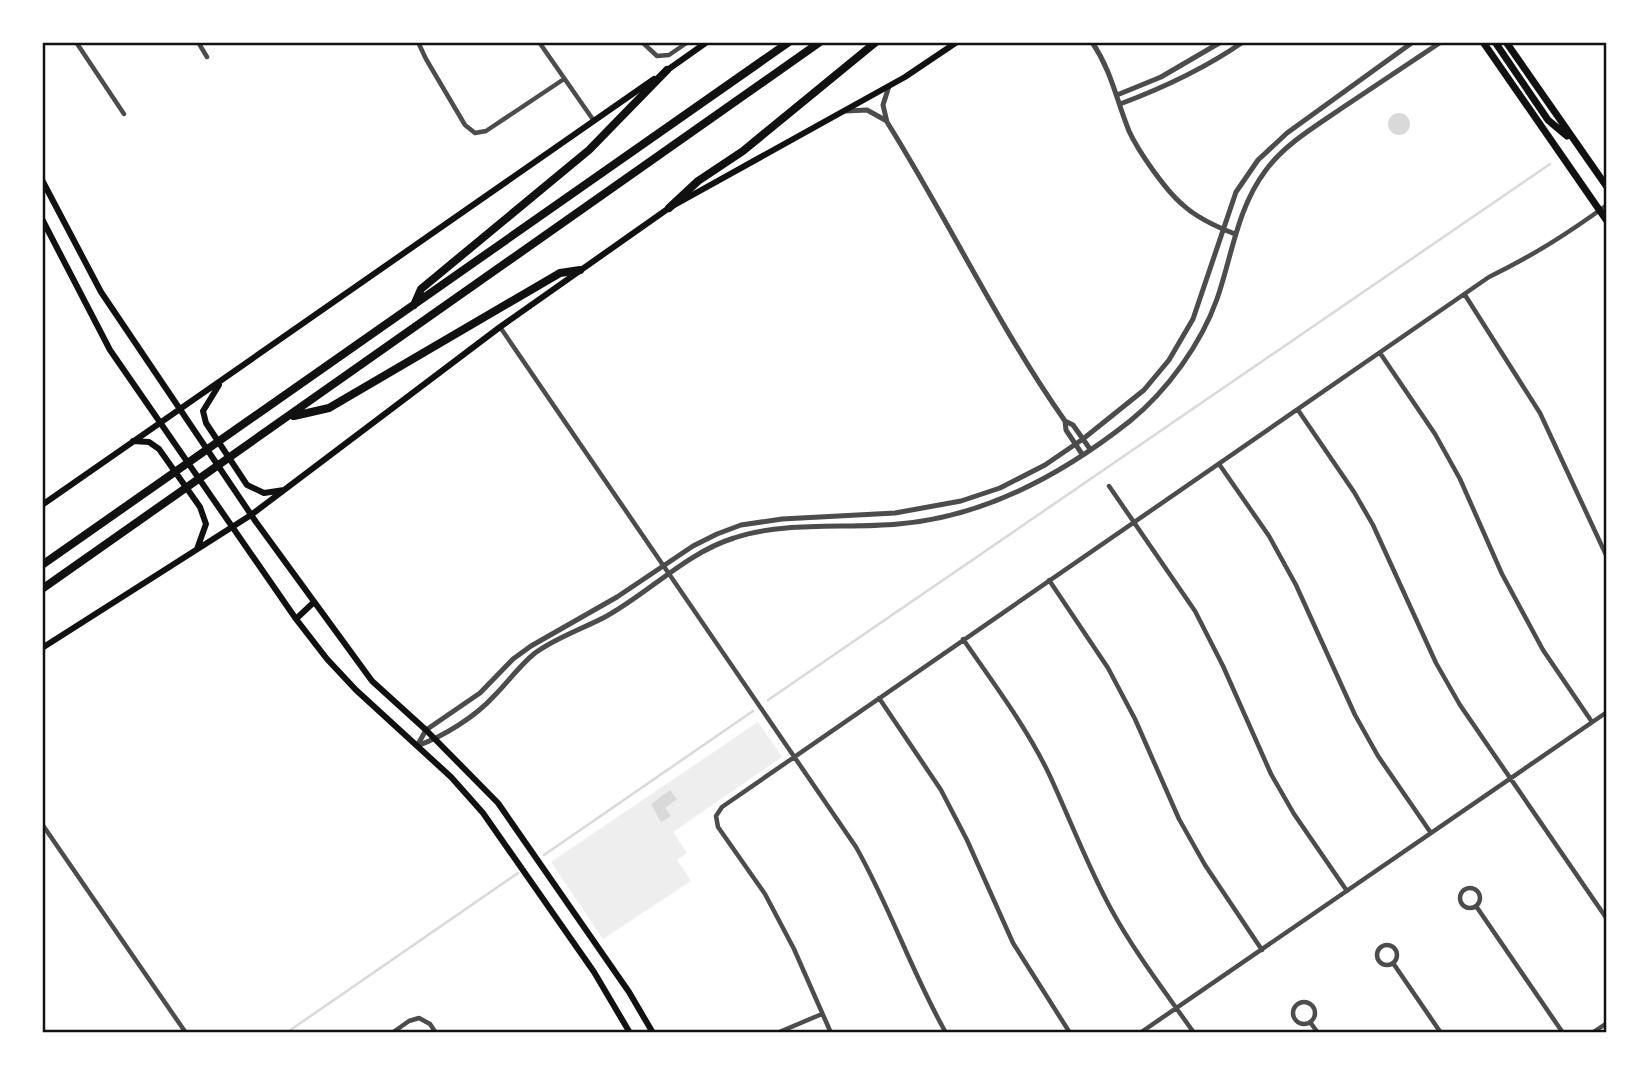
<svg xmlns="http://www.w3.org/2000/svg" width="1649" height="1075" font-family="Barlow,sans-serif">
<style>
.green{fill:#eee}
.water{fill:#d9d9d9}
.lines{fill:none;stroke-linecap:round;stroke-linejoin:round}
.stream{stroke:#d9d9d9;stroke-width:2.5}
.minor{stroke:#4c4c4c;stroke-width:4.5}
.tertiary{stroke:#4c4c4c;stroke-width:5}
.secondary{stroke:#111;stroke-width:6}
.primary{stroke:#111;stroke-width:7}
.motorway{stroke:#111;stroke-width:8}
.neatline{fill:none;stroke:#111;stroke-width:2.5}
</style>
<rect width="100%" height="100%" fill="#fff"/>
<path class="green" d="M758,722L782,757L673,832L687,853L677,860L691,881L603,939L551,862Z"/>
<path class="water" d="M1388 124a11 11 0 1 1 22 0a11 11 0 1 1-22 0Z
M670,790L677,799L665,808L671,816L661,822L651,804Z"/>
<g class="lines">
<path class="stream" d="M768,700L1550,164
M544,855L753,711
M286,1033L518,873"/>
<path class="minor" d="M76,42L124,114
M198,42L207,57
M418,42L426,59L465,125L475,133L486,131L564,79
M539,42L594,121
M642,42L657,56L669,55L688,42
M1465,295L1540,413L1607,557
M500,327L856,847C890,907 912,973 946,1033
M1380,353L1435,434L1460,479L1502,574L1543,650L1592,722
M1298,410L1354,492L1373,525L1436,663L1460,705L1607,919
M1219,464L1269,536L1296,585L1355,715L1378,756L1431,833
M1109,486L1195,611L1223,666L1271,774L1294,814L1347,891
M1049,580L1108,668L1135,719L1179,819L1205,865L1262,950
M963,639C993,683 1026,726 1049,774C1070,819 1087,865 1111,909C1135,953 1166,993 1194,1033
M879,698L941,790L967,840L1013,943L1070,1033
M42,824L186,1033
M1460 898a10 10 0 1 1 20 0a10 10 0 1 1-20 0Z
M1476,906L1563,1033
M1377 955a10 10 0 1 1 20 0a10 10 0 1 1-20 0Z
M1393,963L1441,1033
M1293 1013a11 11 0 1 1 22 0a11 11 0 1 1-22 0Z
M1310,1022L1318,1033
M392,1033L409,1021L419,1018L430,1024L436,1033
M777,1033L822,1014
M831,1033L794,949L765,894L718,827L716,816L722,807L1489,277C1534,255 1567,234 1607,205
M1140,1033L1607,712
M1592,1033L1607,1023"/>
<path class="tertiary" d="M1092,42C1112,72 1116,99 1129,131C1138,151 1166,191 1183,205C1197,218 1217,227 1235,234
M889,86L883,105L887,122C949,221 998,326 1065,421L1073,425L1090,449
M1117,95L1161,77L1221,42
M1120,104C1163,88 1204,69 1243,42
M846,111L867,110L885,120
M1065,421L1066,430L1082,454
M417,746C444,736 475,717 494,696C508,682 519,666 535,653C557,637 582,629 605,617C649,593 686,553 734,538C784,521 846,529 898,524C984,517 1063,474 1130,421C1167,391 1201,344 1217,299C1232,256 1237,208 1266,170C1285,144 1316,126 1342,108C1375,86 1408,64 1441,42
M417,746L426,730L480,693L513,659L531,646L617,597L693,546L717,534L741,525L782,519L895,513L961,501L1000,488L1045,465L1083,439L1144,390L1169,360L1193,319L1236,192L1258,160L1287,133L1413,42"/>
<path class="secondary" d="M666,71L707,42
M42,180L101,292L256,522L372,681L426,730L498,803L629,992L653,1033
M42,219L110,350L296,619L327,659L356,690L451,777L483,813L594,972L630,1033
M219,385L203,411L206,423L247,485L264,493L284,490
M133,441L149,442L159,449L200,507L206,524L197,549
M42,505L654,79
M296,619L314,602
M42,648L251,515L500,327L669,208L905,77L957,42"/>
<path class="primary" d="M1483,42L1607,221
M1495,42L1548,120L1567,136
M1506,42L1607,187"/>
<path class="motorway" d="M669,208L698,181L743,151L876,42
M414,305L421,289L589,150L667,70
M294,416L329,408L560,273L580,270
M42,565L789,42
M42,589L820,42"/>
</g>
<rect width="1649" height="1075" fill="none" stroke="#ffffff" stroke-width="88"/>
<rect x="44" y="44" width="1561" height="987" class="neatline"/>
</svg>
